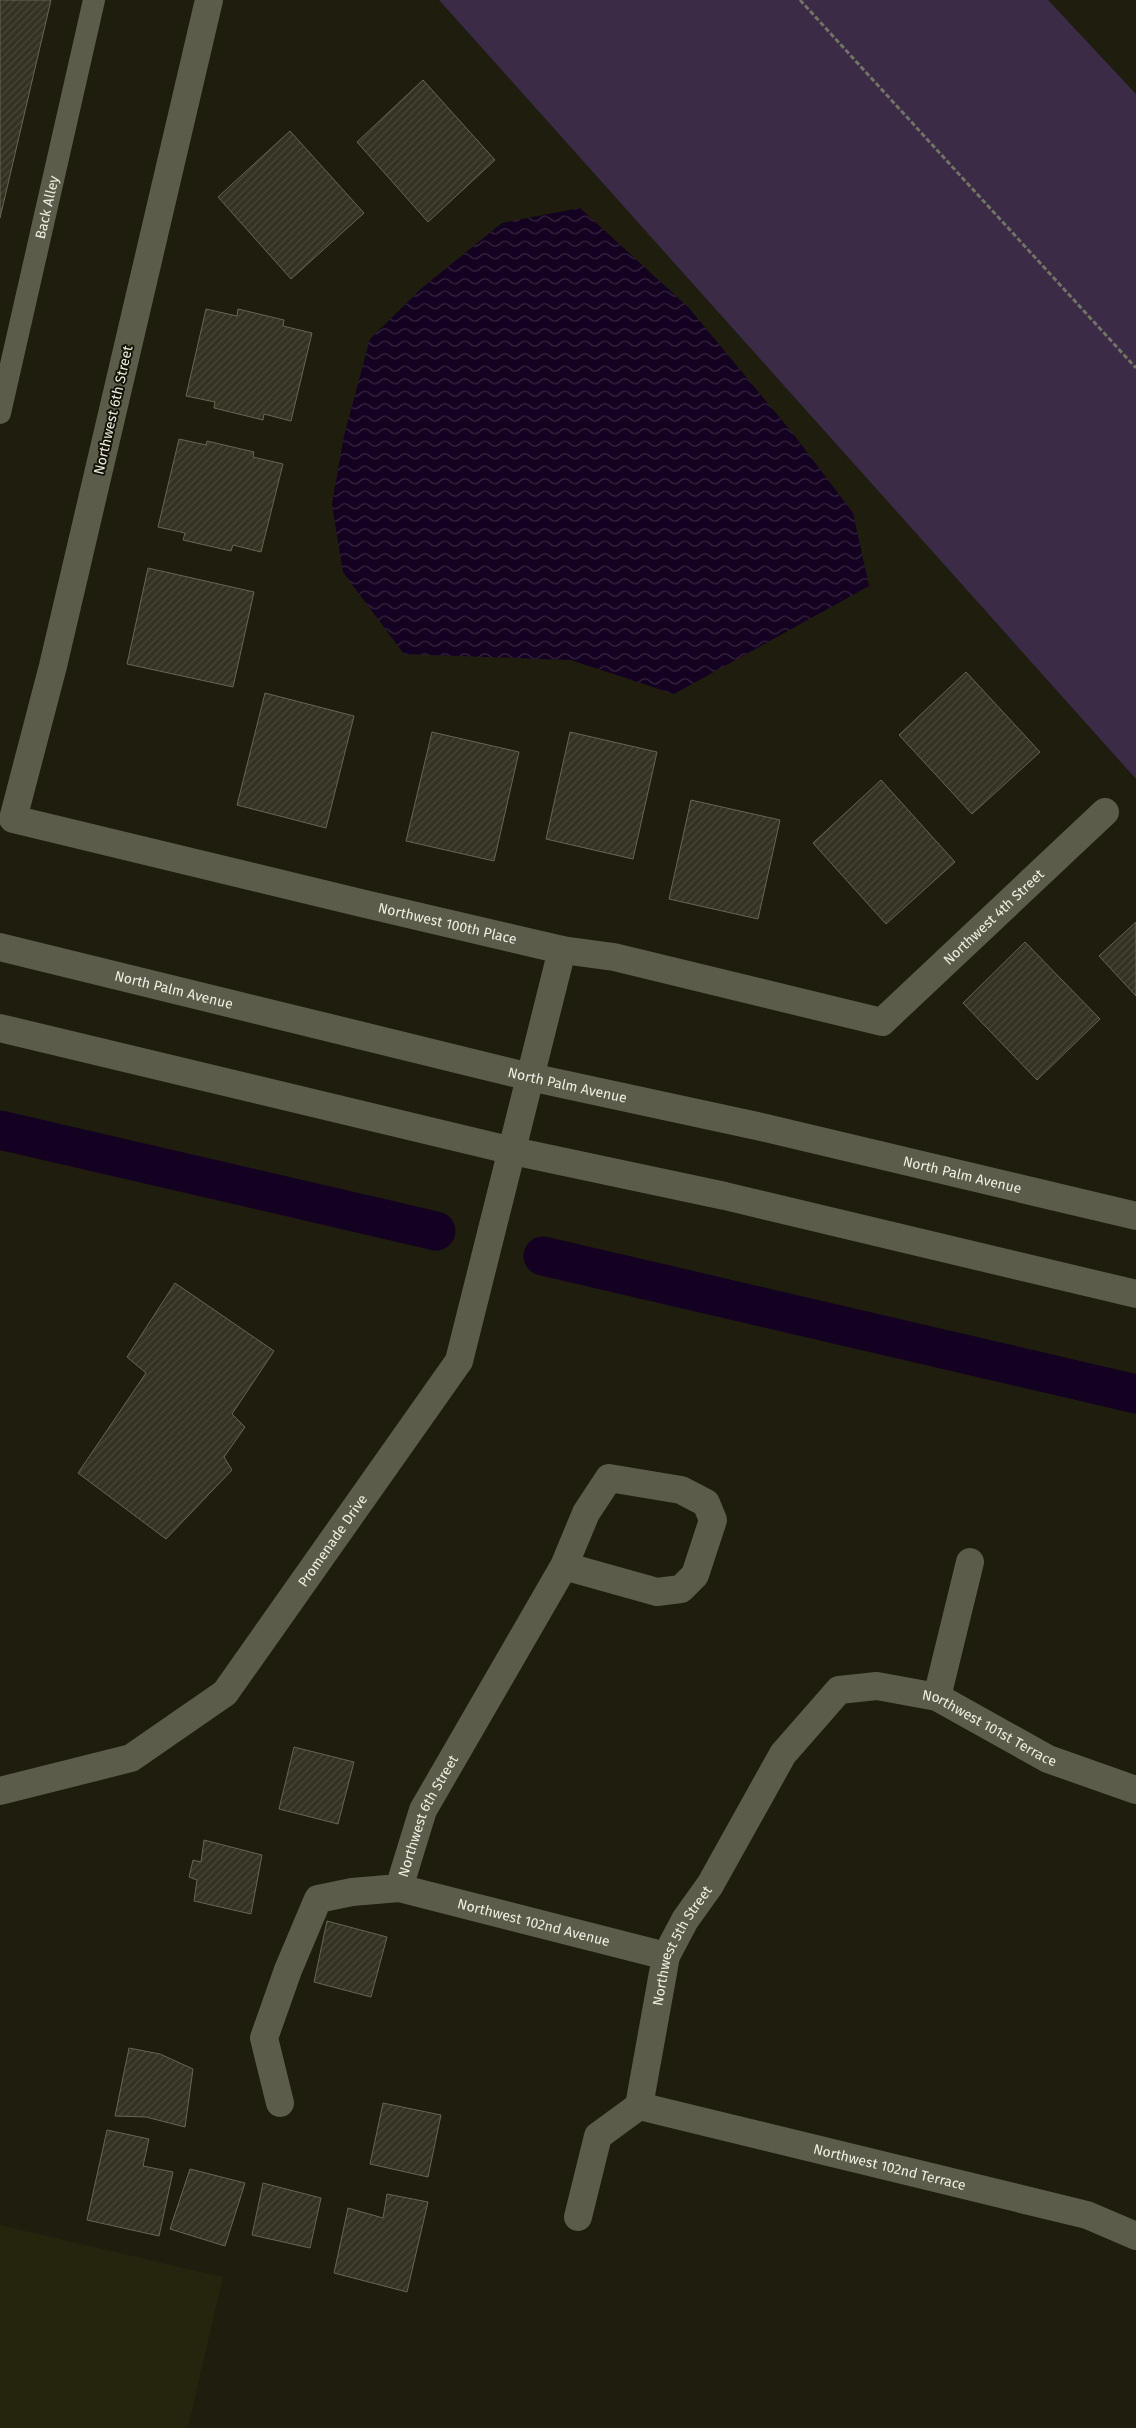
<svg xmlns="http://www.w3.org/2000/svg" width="1136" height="2428" font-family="'Fira Sans',sans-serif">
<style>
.built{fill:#25240d}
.green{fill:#3b2b47}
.water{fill:url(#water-waves)}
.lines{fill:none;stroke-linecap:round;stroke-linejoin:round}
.canal{stroke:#140021;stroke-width:39}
.building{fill:url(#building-hatch);stroke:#666653}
.path{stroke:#727265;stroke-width:3;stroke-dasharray:5 2.5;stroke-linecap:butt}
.lane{stroke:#5c5c4a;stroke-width:22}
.street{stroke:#5c5c4a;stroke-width:28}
.secondary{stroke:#5c5c4a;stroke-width:28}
.labels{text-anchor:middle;stroke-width:4;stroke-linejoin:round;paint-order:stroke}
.street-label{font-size:14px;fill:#eeeee4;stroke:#151406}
</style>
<defs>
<pattern id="water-waves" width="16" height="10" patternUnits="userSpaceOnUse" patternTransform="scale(1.25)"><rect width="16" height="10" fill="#140021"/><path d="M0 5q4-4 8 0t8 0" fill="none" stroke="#362641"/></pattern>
<pattern id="building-hatch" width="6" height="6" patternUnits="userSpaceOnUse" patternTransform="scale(1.25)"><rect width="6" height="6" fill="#343323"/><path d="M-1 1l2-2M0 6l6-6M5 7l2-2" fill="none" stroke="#484738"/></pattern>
</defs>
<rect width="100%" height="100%" fill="#1e1d0e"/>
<path class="built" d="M0,2225L223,2277L188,2428H0Z"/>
<path class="green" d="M439,0H1048L1136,94V779Z"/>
<path class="water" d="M580,208L689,308L794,435L853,513L869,586L674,694L571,660L404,654L343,572L332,504L344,436L370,339L422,288L502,223Z"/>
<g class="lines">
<path class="canal" d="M0,1130L436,1231
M543,1256L1136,1394"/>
</g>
<path class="building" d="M0,0H51L0,218Z
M423,80L495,160L428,222L357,142Z
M290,131L364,213L291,279L218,197Z
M206,309L237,316L238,309L284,320L283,326L312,333L291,421L264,414L263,420L214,408L215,402L186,396Z
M179,439L206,445L207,441L254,452L253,457L283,464L261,552L233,545L231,551L183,540L185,533L158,527Z
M148,568L254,592L233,687L127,664Z
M966,672L1040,752L972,814L899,735Z
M265,693L354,716L326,828L237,805Z
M432,732L519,752L494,861L406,841Z
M570,732L657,752L633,859L546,839Z
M881,780L955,862L886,924L813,843Z
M691,800L780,820L758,919L669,899Z
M1136,922V996L1099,956Z
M1025,942L1100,1019L1037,1080L963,1003Z
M175,1283L274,1351L232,1414L245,1427L224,1457L232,1470L166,1539L78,1473L146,1373L127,1357Z
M294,1747L354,1762L338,1824L279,1809Z
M204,1840L262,1855L251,1914L194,1901L197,1880L189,1877L193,1860L201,1862Z
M327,1921L387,1937L371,1997L314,1982Z
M129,2048L160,2054L193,2069L185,2127L146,2117L115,2116Z
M383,2103L441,2115L428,2177L370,2164Z
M107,2130L149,2139L143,2166L173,2172L159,2236L87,2220Z
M190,2169L245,2183L225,2246L170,2229Z
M263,2183L321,2198L310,2248L252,2235Z
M387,2194L428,2202L407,2292L334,2273L348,2208L383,2218Z"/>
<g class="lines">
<path class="path" d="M800,0L1136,368"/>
<path class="lane" id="s1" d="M0,413L94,0"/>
<g class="street">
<path id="s2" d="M209,0L53,666L13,819L361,903L562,950L614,957L882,1022L1105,812"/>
<path d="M937,1697L970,1562"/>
<path id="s3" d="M0,1791L131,1758L225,1693L459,1361L562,950"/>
<path id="s4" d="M399,1888L666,1956"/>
<path id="s5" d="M280,2103L264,2038L288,1970L318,1899L352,1892L399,1888L423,1810L564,1566L586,1513L609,1478L681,1490L706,1503L713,1520L695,1575L681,1589L657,1592L564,1566"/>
<path id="s6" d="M639,2106L1087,2215L1136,2236"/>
<path id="s7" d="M578,2217L598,2136L639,2106L666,1956L685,1920L710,1885L783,1754L839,1690L877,1686L937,1697L1048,1759L1136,1790"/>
</g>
<g class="secondary">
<path id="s8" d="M0,947L530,1077L757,1126L1136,1216"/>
<path d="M0,1028L513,1151L725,1196L1136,1294"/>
</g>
</g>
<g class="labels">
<g class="street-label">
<text dy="5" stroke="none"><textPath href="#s1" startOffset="211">Back Alley</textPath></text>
<text transform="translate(113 410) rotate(-77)" y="5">Northwest 6th Street</text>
<text dy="5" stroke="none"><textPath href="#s2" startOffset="1888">Northwest 4th Street</textPath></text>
<text dy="5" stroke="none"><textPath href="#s2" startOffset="1289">Northwest 100th Place</textPath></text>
<text dy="5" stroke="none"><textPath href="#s8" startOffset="179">North Palm Avenue</textPath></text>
<text dy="5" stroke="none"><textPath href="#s8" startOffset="584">North Palm Avenue</textPath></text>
<text dy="5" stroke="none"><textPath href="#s8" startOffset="989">North Palm Avenue</textPath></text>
<text dy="5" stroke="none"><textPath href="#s3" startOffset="436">Promenade Drive</textPath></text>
<text dy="5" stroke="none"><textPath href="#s7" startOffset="765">Northwest 101st Terrace</textPath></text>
<text dy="5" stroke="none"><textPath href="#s5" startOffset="376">Northwest 6th Street</textPath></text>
<text dy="5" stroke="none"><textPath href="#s4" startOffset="139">Northwest 102nd Avenue</textPath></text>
<text dy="5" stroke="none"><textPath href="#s7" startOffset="302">Northwest 5th Street</textPath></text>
<text dy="5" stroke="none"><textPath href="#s6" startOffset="258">Northwest 102nd Terrace</textPath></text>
</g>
</g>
</svg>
